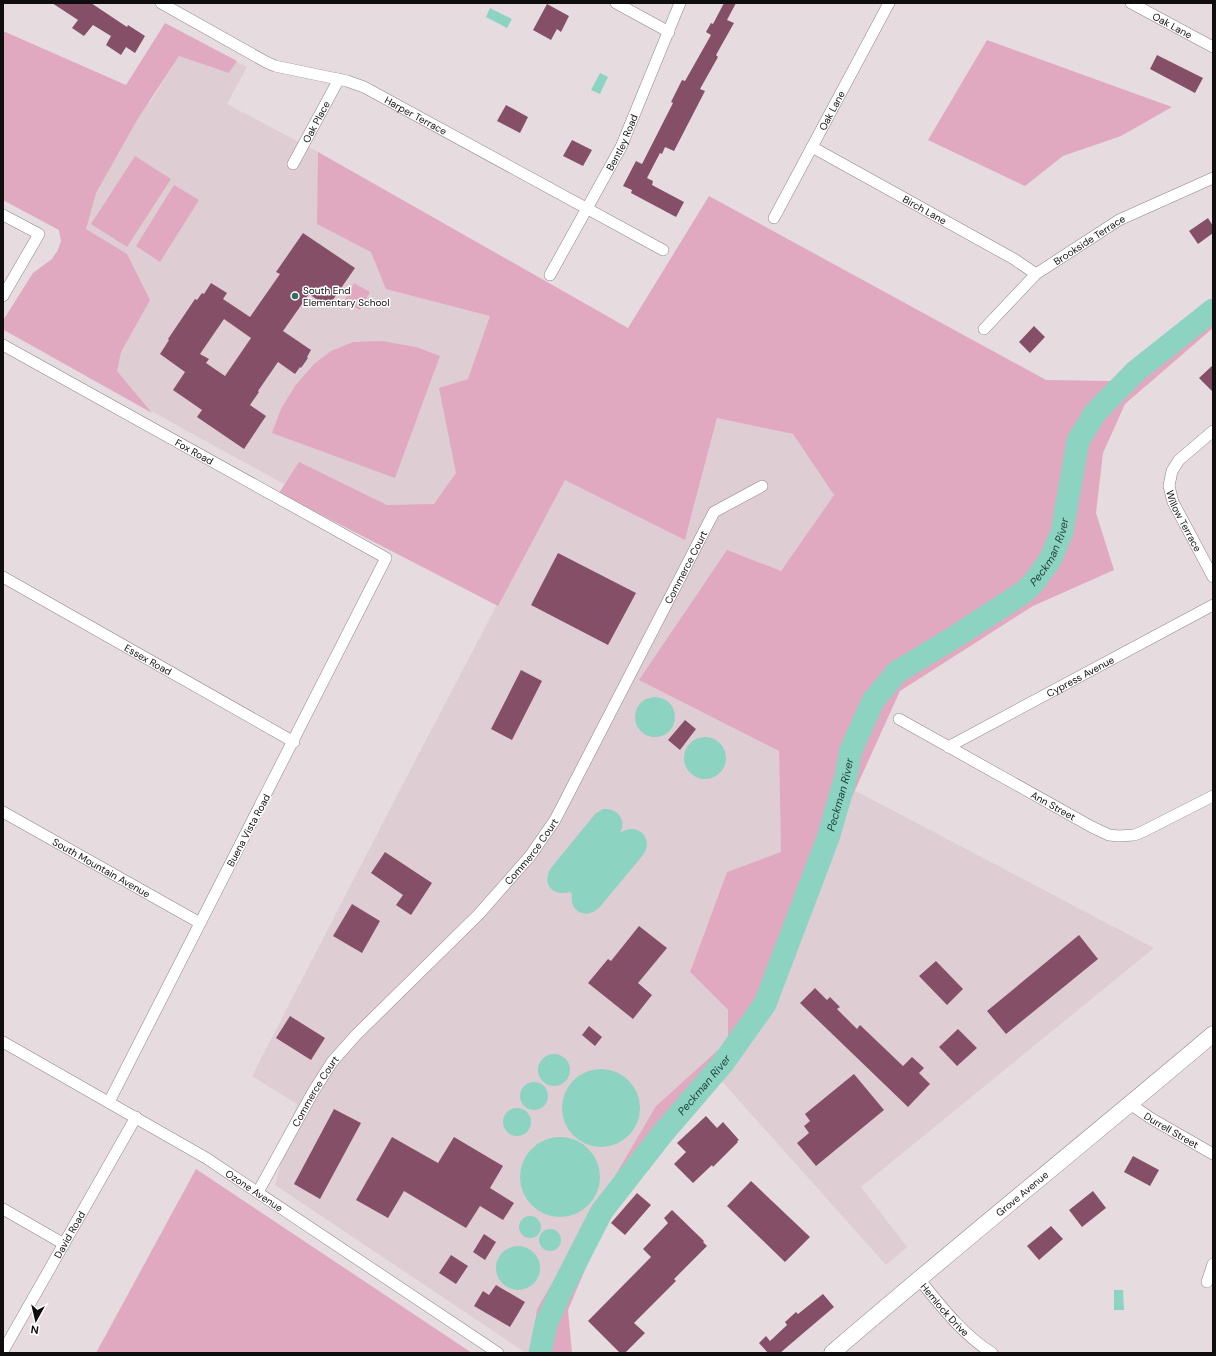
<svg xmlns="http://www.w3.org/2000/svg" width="1216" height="1356" font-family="'DM Sans',sans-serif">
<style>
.built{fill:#dfcdd4}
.green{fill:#e0a9bf}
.water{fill:#8cd3c2}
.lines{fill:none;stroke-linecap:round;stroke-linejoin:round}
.river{stroke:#8cd3c2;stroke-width:23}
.building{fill:#855067;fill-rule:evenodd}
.street-casing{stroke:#8e8588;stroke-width:12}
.secondary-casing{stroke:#8e8588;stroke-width:17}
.street{stroke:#fff;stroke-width:11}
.secondary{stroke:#fff;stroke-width:16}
.poi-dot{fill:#2d7163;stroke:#fff;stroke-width:1.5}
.labels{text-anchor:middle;stroke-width:3;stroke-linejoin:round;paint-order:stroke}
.street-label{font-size:10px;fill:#100d0e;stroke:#fff}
.poi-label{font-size:10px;fill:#100d0e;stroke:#fff;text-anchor:start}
.water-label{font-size:11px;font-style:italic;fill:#1b3e36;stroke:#fff}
</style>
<rect width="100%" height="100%" fill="#e6dce0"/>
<path class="built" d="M3,36L78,79L150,103L189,39L247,67L227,104L318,152L619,323L479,586L282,483L4,330L3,328L4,319L33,273L52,259L58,250L61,241L59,230L3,200Z
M717,418L793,434L834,495L781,571L639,680L779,751L781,852L727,872L690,972L728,1010V1041L656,1106L532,1353H526L275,1185L297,1104L252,1076L404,782L567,471L688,531Z
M854,790L1154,948L861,1187L907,1247L886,1265L719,1078L843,808Z"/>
<path class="green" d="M165,23L237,61L229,73L179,56L137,120L96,193L86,229L127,254L150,300L121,352L117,371L152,413L4,330L3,328L4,319L33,273L52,259L58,250L61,241L59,230L3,200V31L126,85Z
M987,40L1172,107L1121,136L1063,156L1025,186L928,140Z
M318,152L628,328L709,196L1046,380L1110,381L1213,300V328L1125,404L1103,453L1096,513L1114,570L1033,606L900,691L851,799L840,817L767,1017L716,1087L672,1136L606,1220L568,1310L572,1353H531L537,1309L656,1106L728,1041V1010L690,972L727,872L781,852L779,751L639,680L727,550L781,571L834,495L793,434L717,418L685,540L565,480L498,606L279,493L299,462L387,505L434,504L456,473L439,388L468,379L490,316L386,289L371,252L317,224Z
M135,156L171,179L127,247L91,224Z
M174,185L199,200L160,262L136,246Z
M354,283L370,292L360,310L344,301Z
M382,341L416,347L440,356L395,478L272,433L281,409L295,386L314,364L331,351L353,342Z
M196,1169L472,1353H96Z"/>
<path class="water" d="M490,8L512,19L507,28L486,17Z
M600,73L608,77L600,94L591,90Z
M635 717a20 20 0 1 1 40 0a20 20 0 1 1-40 0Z
M684 758a21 21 0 1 1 42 0a21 21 0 1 1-42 0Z
M603,809C618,808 627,820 620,833C637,821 655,838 643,855L599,908C586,920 569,912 572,894L570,892C553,897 541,884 551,868L595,814Z
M538 1070a16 16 0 1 1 32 0a16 16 0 1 1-32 0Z
M562 1108a39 39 0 1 1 78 0a39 39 0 1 1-78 0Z
M520 1096a14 14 0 1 1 28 0a14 14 0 1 1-28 0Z
M503 1122a14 14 0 1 1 28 0a14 14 0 1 1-28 0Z
M520 1177a40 40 0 1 1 80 0a40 40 0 1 1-80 0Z
M519 1227a11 11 0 1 1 22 0a11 11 0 1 1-22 0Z
M539 1240a11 11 0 1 1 22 0a11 11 0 1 1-22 0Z
M496 1268a22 22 0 1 1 44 0a22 22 0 1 1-44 0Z
M1114,1290H1123L1124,1310H1114Z"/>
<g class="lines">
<path class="river" id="s1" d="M540,1353L546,1324L560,1293L602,1211L663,1133L723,1063L765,1004L828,838L846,776L851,750L873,701L897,672L958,635L1024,592L1034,582L1050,560L1062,532L1078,441L1095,413L1136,371L1213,310"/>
</g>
<path class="building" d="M52,3H91L127,27L128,25L145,36L135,53L126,47L121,55L106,45L111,36L93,25L84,36L72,28L78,20Z
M724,3H736L727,20L734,23L716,55L718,57L700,89L705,91L674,151L665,147L662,154L660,153L647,178L653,181L652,185L684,202L676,217L631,193L632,190L623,186L636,161L642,164L673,103L671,102L682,80L685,81L711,35L706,32L711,23L713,24Z
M547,4L569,16L561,32L557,29L551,40L533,30Z
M1157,55L1203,78L1195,93L1150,69Z
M506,105L528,117L520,133L497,121Z
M572,140L592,150L583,166L563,156Z
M1208,218L1213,226V233L1198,244L1189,231Z
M303,233L355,268L328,307L309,294L283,331L311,350L307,357L308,358L301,368L300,367L295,374L278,362L258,391L259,392L250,405L266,416L244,449L197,417L202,410L173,390L185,372L160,354L169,340L168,339L195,299L197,300L202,293L204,294L211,283L227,293L223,299L250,317L280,274L276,272ZM224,319L251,338L225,376L206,363L209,359L200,354Z
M1034,326L1045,337L1030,353L1019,342Z
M1213,365V392L1199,378Z
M558,553L636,593L608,645L531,605Z
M521,670L542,681L512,740L491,729Z
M685,720L696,729L680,750L668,740Z
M385,852L432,883L411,915L396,905L403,895L371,873Z
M352,904L380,921L362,953L333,936Z
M639,926L667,948L638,983L652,995L633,1019L588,983L608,959L611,961Z
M1079,935L1098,959L1006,1034L987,1011Z
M936,961L963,989L947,1005L919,976Z
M815,988L827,1000L830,997L840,1007L837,1009L857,1029L860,1025L903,1066L912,1057L924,1068L919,1073L930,1084L908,1107L800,1003Z
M290,1016L325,1038L311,1060L276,1038Z
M589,1026L602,1037L595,1046L582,1035Z
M958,1029L977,1048L957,1066L939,1047Z
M854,1074L884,1110L816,1166L797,1143L809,1133L804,1126L810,1121L805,1114Z
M334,1109L361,1123L320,1199L294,1184Z
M706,1116L717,1128L723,1122L739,1140L737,1141L738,1142L713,1167L712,1165L693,1183L674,1164L686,1152L677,1143Z
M392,1137L438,1163L454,1137L503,1166L490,1188L514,1203L503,1220L480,1206L466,1228L404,1191L388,1218L356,1200Z
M1133,1156L1159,1170L1150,1186L1124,1172Z
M751,1181L810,1237L785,1262L727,1206Z
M1093,1191L1106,1208L1082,1227L1069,1210Z
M637,1193L651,1205L625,1235L611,1223Z
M672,1210L704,1241L703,1242L707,1246L674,1279L676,1281L634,1323L645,1333L625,1353H620L588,1321L651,1257L643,1249L668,1223L664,1218Z
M1051,1226L1063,1239L1039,1260L1027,1246Z
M484,1234L496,1242L485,1260L473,1252Z
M451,1255L468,1266L456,1284L439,1273Z
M496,1285L525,1302L510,1327L474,1306L483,1291L489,1295Z
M823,1294L834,1307L780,1353H768L759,1343L766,1336L770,1341L787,1325L785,1322L796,1312L798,1314Z"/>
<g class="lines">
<g class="street-casing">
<g id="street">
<path id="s2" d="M161,3L266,62L275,66L347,81L364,87L663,250"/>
<path d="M616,3L669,32"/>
<path id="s3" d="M1131,3L1213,47"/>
<path id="s4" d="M812,147L1014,259L1036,274"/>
<path id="s5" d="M293,164L339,79"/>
<path d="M3,215L39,234L3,296"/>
<path id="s6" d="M774,218L889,3"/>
<path id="s7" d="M550,275L621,147L680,3"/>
<path id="s8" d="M984,329L1036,274L1119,220L1213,178"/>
<path id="s9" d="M3,345L386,558C295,740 202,921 109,1102"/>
<path id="s10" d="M1213,431L1179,460L1172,471L1169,486L1173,502L1213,577"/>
<path id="s11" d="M3,577L294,742"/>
<path id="s12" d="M899,719L1092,827L1109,835L1119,836L1134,835L1142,832L1213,796"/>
<path id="s13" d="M948,747L1213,605"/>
<path id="s14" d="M3,812L200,923"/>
<path id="s15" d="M3,1042L206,1158L498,1353"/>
<path id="s16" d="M1130,1104L1152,1119L1213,1154"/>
<path id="s17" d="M258,1192L313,1092L332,1062L356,1035L479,914L530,856L555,820L714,512L762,486"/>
<path d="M3,1209L64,1244"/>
<path id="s18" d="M919,1279C941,1306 962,1334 992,1353"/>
<path d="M1207,1282L1213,1264"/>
<path id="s19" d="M3,1351L136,1117"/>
</g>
</g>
<g class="secondary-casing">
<g id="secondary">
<path id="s20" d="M832,1353C957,1245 1087,1141 1213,1034"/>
</g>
</g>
<use href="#street" class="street"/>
<use href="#secondary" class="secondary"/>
</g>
<circle class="poi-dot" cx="295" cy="296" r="4"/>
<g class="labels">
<g class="street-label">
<text dy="4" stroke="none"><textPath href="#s3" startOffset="47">Oak Lane</textPath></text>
<text dy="4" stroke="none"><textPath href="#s6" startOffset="122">Oak Lane</textPath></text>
<text dy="4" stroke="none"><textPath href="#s2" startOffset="281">Harper Terrace</textPath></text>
<text dy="4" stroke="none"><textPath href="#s5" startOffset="48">Oak Place</textPath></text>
<text dy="4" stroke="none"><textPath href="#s7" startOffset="151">Bentley Road</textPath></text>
<text dy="4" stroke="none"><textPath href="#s4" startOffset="129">Birch Lane</textPath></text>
<text dy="4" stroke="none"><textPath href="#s8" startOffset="139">Brookside Terrace</textPath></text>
<text dy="4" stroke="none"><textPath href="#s9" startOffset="219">Fox Road</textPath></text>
<text dy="4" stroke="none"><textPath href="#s10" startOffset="111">Willow Terrace</textPath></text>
<text dy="4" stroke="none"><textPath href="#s17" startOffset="764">Commerce Court</textPath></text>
<text dy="4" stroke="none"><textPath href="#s11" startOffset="167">Essex Road</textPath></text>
<text dy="4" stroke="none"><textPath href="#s13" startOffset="150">Cypress Avenue</textPath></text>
<text dy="4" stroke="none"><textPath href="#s12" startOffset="177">Ann Street</textPath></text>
<text transform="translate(248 830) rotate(-62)" y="4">Buena Vista Road</text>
<text dy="4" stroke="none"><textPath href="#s17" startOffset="440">Commerce Court</textPath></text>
<text dy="4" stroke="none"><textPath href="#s14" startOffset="113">South Mountain Avenue</textPath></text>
<text dy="4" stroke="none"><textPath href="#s17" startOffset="116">Commerce Court</textPath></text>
<text dy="4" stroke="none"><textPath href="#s16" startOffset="49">Durrell Street</textPath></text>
<text dy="4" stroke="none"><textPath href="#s15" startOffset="292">Ozone Avenue</textPath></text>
<text dy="4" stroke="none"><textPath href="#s20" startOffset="248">Grove Avenue</textPath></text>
<text dy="4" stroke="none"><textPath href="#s19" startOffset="134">David Road</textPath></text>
<text dy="4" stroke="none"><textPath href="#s18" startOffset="40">Hemlock Drive</textPath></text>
</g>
<g class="poi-label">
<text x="303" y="294">South End<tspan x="303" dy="12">Elementary School</tspan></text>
</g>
<g class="water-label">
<text dy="4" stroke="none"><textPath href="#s1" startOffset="978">Peckman River</textPath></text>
<text dy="4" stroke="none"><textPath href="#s1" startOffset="642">Peckman River</textPath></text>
<text dy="4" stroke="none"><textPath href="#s1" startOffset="318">Peckman River</textPath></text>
</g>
</g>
<rect width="1216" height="1356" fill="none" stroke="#100d0e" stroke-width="8"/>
<g transform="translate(36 1320) rotate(188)" stroke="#ffffff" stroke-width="3" paint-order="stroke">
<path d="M0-3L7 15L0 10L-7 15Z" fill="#100d0e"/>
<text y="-6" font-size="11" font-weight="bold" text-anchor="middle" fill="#100d0e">N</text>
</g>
</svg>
